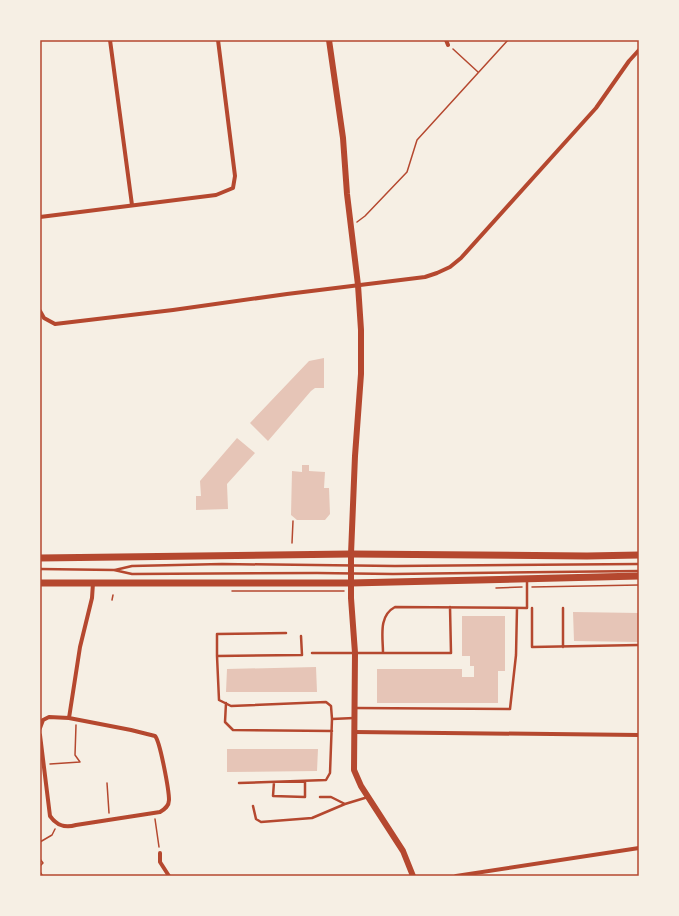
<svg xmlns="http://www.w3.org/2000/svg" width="679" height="916" font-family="'Source Sans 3',sans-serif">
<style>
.building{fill:#e6c5b7}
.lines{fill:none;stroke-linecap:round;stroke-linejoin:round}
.path{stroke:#b5482f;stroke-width:1.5}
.service{stroke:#b5482f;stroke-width:2.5}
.minor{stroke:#b5482f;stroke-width:4}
.tertiary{stroke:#b5482f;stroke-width:6}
.primary{stroke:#b5482f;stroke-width:7}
.neatline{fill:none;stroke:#b5482f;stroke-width:1.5}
</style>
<rect width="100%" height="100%" fill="#f6efe4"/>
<path class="building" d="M324,358V388H315L311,391L268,441L250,423L309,361Z
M237,438L255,453L227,484L228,509L196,510V496H201L200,481Z
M302,465H309V471L325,472L324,488H329L330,514L325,520H297L291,515L292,471L302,472Z
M573,612L639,613V642L574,641Z
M462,616H505V671H498V703H377V669H462V677H474V666H470V656H462Z
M316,667L317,692H226L227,669Z
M227,749H318L317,771L227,772Z"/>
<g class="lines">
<path class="path" d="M453,49L478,72
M357,222L365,216L407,172L417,140L508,40
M292,543L293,521
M532,587L639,585
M496,588L522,587
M232,591H344
M112,600L113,595
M50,764L80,762L75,755L76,725
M107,783L109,813
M155,819L159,847
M40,842L52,835L55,829
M40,859L43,863L40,866"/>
<path class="service" d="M40,569L114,570L132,574L317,573L393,574L639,571
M115,570L132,566L222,564L395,566L639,564
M532,608V647L639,645
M563,647V608
M312,653H451L450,607
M383,653C383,637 378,616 395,607L527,608V579
M217,656V634L286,633
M226,703L225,722L233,730L332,731
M355,708L510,709L516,655L517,608
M332,719L354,718
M274,782L273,796L305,797V781
M239,783L326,780L330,773L332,719L331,706L326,702L231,706L219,700L217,656L302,655L301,636
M320,797H331L345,804L368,797
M253,806L256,819L261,822L312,818L345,804"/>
<path class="minor" d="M110,40L132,205
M446,40L448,45
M40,217L216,195L233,188L235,176L218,40
M40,311L44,318L55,324L173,310L287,294L425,277L437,273L450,267L461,258L596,108L629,61L639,50
M69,718L80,647L92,598L93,583
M40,728L43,720L49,717L69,718L131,730L155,736C160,741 169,790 169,800C169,806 165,809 160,812L76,825C65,828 57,826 50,816L40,735
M354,732L639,735
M160,853V862L169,876
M40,874L41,876
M456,876L639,848"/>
<path class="tertiary" d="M329,40L343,138L347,194L358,285L361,330V374L355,456L351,554V598L355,653L354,770L361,786L403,851L413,876"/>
<path class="primary" d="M40,558L351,554L587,556L639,555
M40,583H351L639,576"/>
</g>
<rect width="679" height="916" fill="none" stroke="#f6efe4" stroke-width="82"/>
<rect x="41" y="41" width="597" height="834" class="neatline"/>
</svg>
